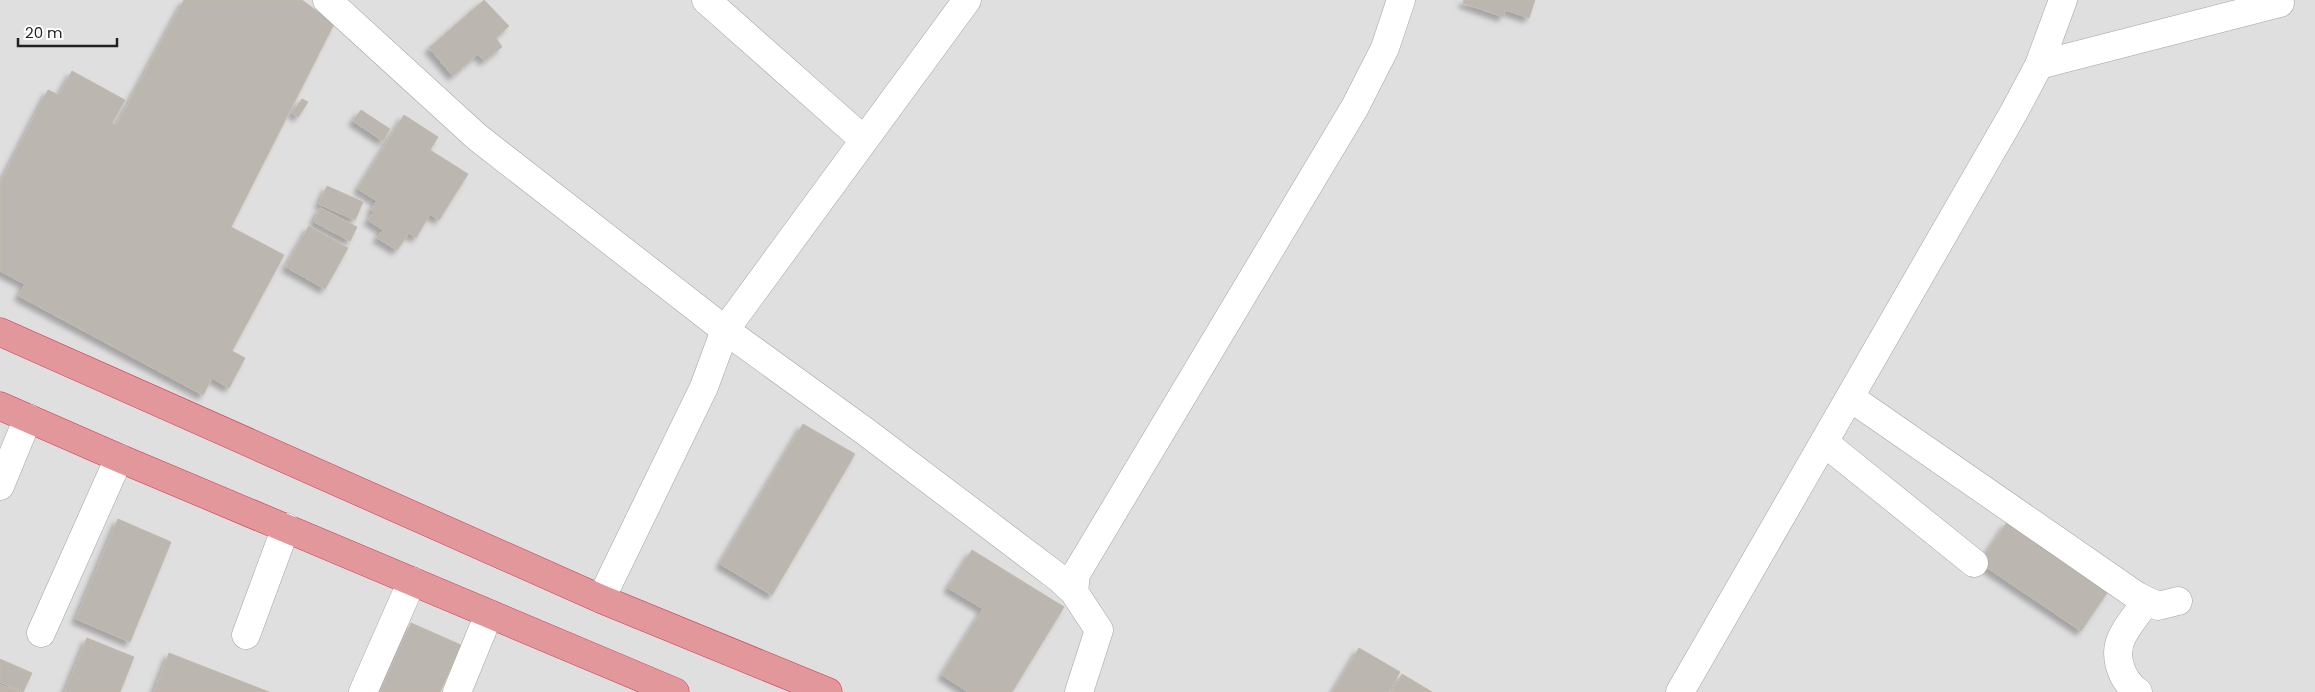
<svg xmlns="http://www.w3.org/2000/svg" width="2315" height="692" font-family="Poppins,sans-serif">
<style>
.residential{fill:#e0dfdf}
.building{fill:#bbb6af;stroke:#c2b9ac;filter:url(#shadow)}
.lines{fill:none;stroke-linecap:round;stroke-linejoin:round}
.minor-casing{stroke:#a3a3a3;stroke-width:29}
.highway-casing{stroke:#cf3652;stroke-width:29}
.minor{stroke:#fff;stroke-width:28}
.highway{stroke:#e2979a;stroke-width:28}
</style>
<defs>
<filter id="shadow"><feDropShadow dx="-4.5" dy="4.5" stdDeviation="2.5" flood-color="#0004"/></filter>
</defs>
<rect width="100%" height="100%" fill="#f1f0e9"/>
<path class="residential" d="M0,0H2315V692H0Z"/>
<path class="building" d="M184,0H302L334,24L231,227L284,255L232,351L245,358L229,388L212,378L203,395L19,296L25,284L0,271V184L48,90L59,95L72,71L125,100L112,123L117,125Z
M484,0L509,26L496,38L502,47L484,61L478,54L453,76L429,48Z
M1464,0H1535L1529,18L1505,10L1503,17L1463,3Z
M302,99L308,102L298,117L292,113Z
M361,110L390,129L383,141L353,121Z
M404,115L438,137L430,150L468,174L439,220L430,214L416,238L409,233L397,250L377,238L383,230L368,220L374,212L371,210L377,201L358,189Z
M327,186L363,202L355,220L319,204Z
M320,208L357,227L350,241L314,222Z
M309,226L348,248L325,289L286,267Z
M803,424L855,454L772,595L720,564Z
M118,519L171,542L130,642L76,619Z
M2007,522L2109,590L2081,631L1980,563Z
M972,550L1064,607L1012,692H968L942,675L983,609L948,588Z
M411,623L461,645L440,692H380Z
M87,638L134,657L120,692H65Z
M1359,648L1400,672L1389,692H1333Z
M169,653L269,692H154Z
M0,659L32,673L23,692L0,682Z
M1402,674L1432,692H1391Z
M0,685L18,691V692H0Z"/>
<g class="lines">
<g class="minor-casing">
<path id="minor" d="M327,0L477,137L725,330L866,432L1059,578L1074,592
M706,0L864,140
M2039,65L2280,3
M1851,398L2137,596L2158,606L2178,601
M1825,443L1974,563
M0,486L28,418
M601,599L704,387L725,330L967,0
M41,633L119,458
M246,635L286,527
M363,692L412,581
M457,692L489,614
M1079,692L1099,630L1074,592L1076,574L1355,107L1385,48L1401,0
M1680,692L2014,112L2039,65L2063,0
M2138,692C2121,680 2112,654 2123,635C2129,623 2138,613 2146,602"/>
</g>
<g class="highway-casing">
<path id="highway" d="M0,332L601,599L828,692
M0,406L119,458L675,692"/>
</g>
<use href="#minor" class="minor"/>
<use href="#highway" class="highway"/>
</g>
<path d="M18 38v8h99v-8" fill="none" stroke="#222222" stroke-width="2.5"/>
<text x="25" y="38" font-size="15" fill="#222222" stroke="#ffffff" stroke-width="4" paint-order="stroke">20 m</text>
</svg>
